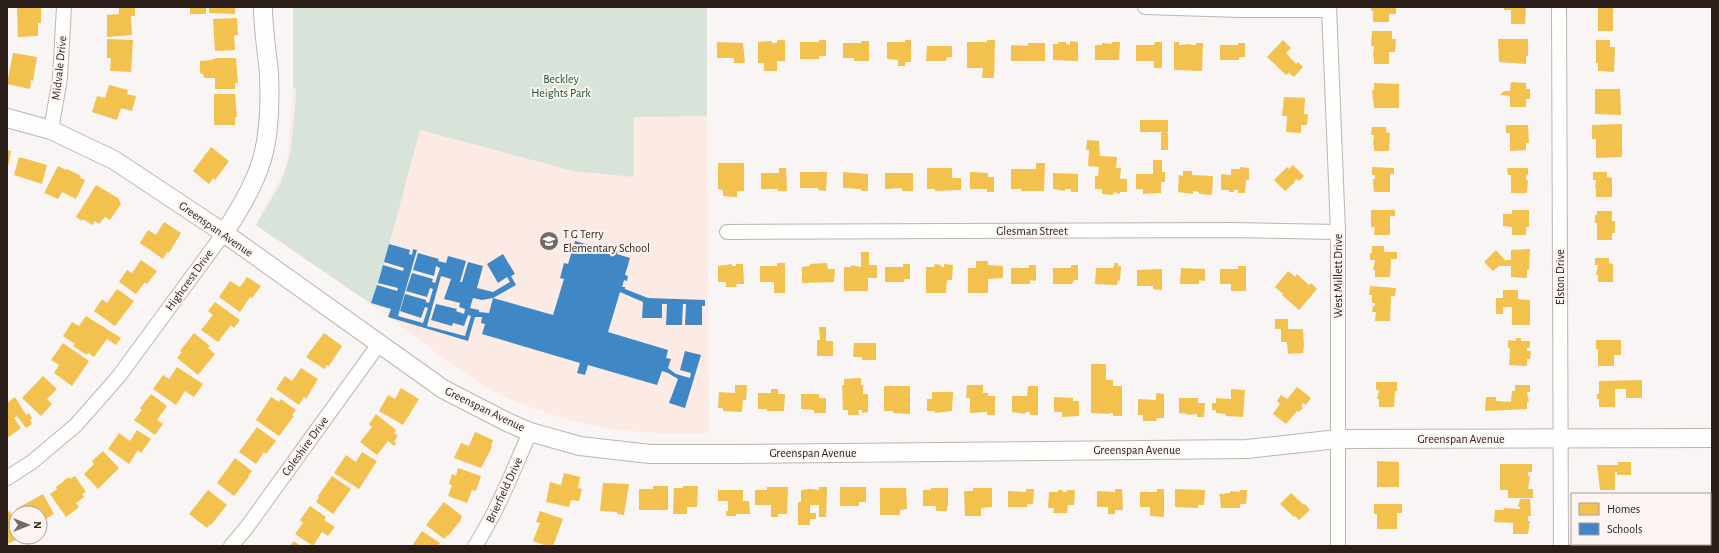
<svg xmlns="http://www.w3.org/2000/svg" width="1719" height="553" font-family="'Alegreya Sans',sans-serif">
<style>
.built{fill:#fcebe5}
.green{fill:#d8e4da}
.homes{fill:#f2c14e}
.schools{fill:#3f88c5;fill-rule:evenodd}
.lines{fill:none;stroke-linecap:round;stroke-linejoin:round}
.minor-casing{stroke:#bdb5b2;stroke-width:16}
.tertiary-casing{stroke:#bdb5b2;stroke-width:20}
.minor{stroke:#fefefd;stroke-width:14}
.tertiary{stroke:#fefefd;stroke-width:18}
.labels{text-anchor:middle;stroke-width:4;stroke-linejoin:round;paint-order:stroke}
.street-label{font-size:12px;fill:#2b1e18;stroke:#fcf4f1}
.park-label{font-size:12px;fill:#175531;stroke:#fcf4f1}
.poi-label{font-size:12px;fill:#2b1e18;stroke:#fcf4f1;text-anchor:start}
</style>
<rect width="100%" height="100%" fill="#f9f5f4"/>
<path class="built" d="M293,88H675V116H707L709,433H656L615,430L571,421L526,406L496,393L458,369L392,319L255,225L287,166Z"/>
<path class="green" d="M293,7H707V116L634,117V177L573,171L420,130L373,305L256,225L281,183L291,151L296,95V89L293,88Z"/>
<path class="homes" d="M17,7H41V23H38V36L18,37Z
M119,7H135V16H131L132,35L107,37V15L119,14Z
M190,7H206V14H190Z
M209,7H235V14L209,13Z
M1371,7H1396V14H1389V22H1373V11H1371Z
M1504,7H1526L1525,24H1511V10H1504Z
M1598,7H1613V31H1598Z
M237,18L238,35H234L235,50L215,51L213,19Z
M1372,31H1392V39H1396L1395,52H1389V64H1374V57H1373L1374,46H1371Z
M107,39L133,40L131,72L110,71L111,58H107Z
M1498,39H1528V56H1526V64L1499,62Z
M777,40H785V61H777V71H764V63H758V42L772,41V43H777Z
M819,40H826V56H819V59H800V42H819Z
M905,40H911V62H905V66H898V60L887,59V42H905Z
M987,40H995L994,78H982L983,68H967V42H987Z
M1283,40L1291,48L1286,53L1296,64L1298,62L1303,67L1294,77L1289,73L1286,75L1267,57Z
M1596,40H1610V47H1615L1614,72L1598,71V63H1596Z
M861,41H869V61H854V58H843V43H861Z
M1070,41L1078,42V61L1053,60V44H1058V42H1066V44L1070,45Z
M717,42L743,43L745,63H734V58H717Z
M1112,42H1120L1119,60H1095V45H1102V43L1112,44Z
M1155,42H1162V68H1154V61H1136V45H1154Z
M1174,42H1179V45L1191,44V45H1196V43H1203L1202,71L1174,70Z
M1028,43H1045V61H1011V45L1028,46Z
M1238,43H1245V57H1239V60H1220V45H1238Z
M927,46H952V57H947L946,61H926Z
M13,53L37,57L33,81L31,80L30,89L7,84Z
M217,58H236L238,83H235V89H215V78H204L203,74L200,73V61L211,60Z
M1511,82L1526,83V89H1530V99H1526V107H1510V96L1500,95L1504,91H1510Z
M1374,83L1399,84V108H1374L1372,90H1374Z
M109,85L128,90L127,94L136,96L132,111L121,108L117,120L92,112L97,96L105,98Z
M1595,89H1620L1621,115L1595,114Z
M214,94H235L237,117H235V125H214Z
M1284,97L1305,98L1304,114H1308L1307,125H1301V133L1286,132L1287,116H1282Z
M1140,120H1168V132H1165L1168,133V150H1161V133L1163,132H1140Z
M1622,124V157L1596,158V139H1592V125Z
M1506,125H1528L1529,143H1526V150L1510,151V133H1506Z
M1372,127H1386V132L1390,133L1389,151H1374V145H1373L1374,135H1371Z
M1087,140L1099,141L1100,156L1117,157L1116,168H1121L1120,179H1127V192H1120V194L1114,192L1113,195L1102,194V189H1095V176H1098L1099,167L1088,166L1089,150H1086Z
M211,147L229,161L215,180L213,178L209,184L193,171Z
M7,150L11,151L8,167H7Z
M19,157L47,165L42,184L14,175Z
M1153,160H1162V172H1165V182H1161V193L1143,194V189H1136V174H1153Z
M718,163H744V191H737V197L723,196V190L718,189Z
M1036,163H1045L1044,191H1021V189H1011V169H1036Z
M1293,165L1304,176L1299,181L1297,179L1294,181L1295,182L1285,191L1274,180L1287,167L1289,169Z
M58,166L66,170L67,169L81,176L80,178L85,180L76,199L62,192L58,199L44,193Z
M1240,167L1249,168V180H1246L1245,193H1238V190H1234V192H1229V190H1221V174L1231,175V169H1240Z
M1372,167L1394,168V174H1390V192H1374L1373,179H1375V175H1372Z
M779,168H786L787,191H778V189H761V173H779Z
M927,168H952V178H961V190L935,191V189H927Z
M1507,168H1528V175L1526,176V180H1528L1527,193H1511V175H1508Z
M1183,171H1192V175L1213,176L1212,195L1199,194V192L1193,191V194L1178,192L1179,175L1183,176Z
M800,172H827L826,191L818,190V188H800Z
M843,172L868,174V191H861V189L843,188Z
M970,172L988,173V177H994V192H987V189H970Z
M1593,172H1607V177L1612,178V197H1596V188H1595L1596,180H1593Z
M885,173H913V191H902V188L885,189Z
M1053,173L1078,174V192H1071V189H1065V191L1053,189Z
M96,185L118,198L121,204L110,220L105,217L99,224L95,221L92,225L83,219L82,221L76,217Z
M1371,210H1395V216H1390V235H1374L1375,227H1371Z
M1512,210H1529V227H1526V235H1512V227L1503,226V214H1512Z
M1597,211H1612V221H1615V233H1612V240H1597V223H1595V215H1597Z
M164,222L181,233L169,253L167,252L163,259L140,243L148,230L156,235Z
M1372,246H1384V252H1397V259H1391L1390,277H1375V270H1373L1375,260H1370V253H1372Z
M1530,249L1529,270H1527V278L1511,277V266H1499L1493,271L1484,262L1496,250L1505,260H1511V250Z
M861,252H869V265H877V278H868V291H844V267H851V265L861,267Z
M1595,258H1609V263L1613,264V282H1598V275H1596L1598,265H1595Z
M141,260L157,271L147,284L145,282L136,294L119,282L127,270L132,273Z
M976,261H988V265L1003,266V278L988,279V293H968V268H976Z
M777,263H785V293H774V282H760V266H777Z
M827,263L828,269H835L834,282L802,283V267L810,266V264Z
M1115,263H1118V266H1121L1120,281L1118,280L1117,285L1095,284L1096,268H1113Z
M732,264V266H736V264H743L744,284H736L737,287H726V282H718V266Z
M903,264H910V279H904V282H885V267H903Z
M935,264L941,265V267H944V264L953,265L952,280H947L946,293H926V267H934Z
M1029,265H1036V281L1030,280V284H1011V268H1029Z
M1071,265H1078V280H1074L1072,284H1053V268H1071Z
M1238,266H1246V291H1231V284H1220V269H1238Z
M1181,268L1205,269V281L1199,280V284H1180Z
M1162,269V290L1153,289V286H1137V270Z
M1288,271L1295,277L1297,274L1309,285L1311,283L1317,289L1299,310L1282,295L1283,294L1275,287Z
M247,277L261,286L252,298L250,297L240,312L219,297L230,281L240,287Z
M1370,286L1396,288L1395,296H1391L1390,321H1375L1376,312H1372L1373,306H1375V303H1372V295H1369Z
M117,289L134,301L115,326L94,311L102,299L107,303Z
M1503,290H1518V299L1530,300V325H1512V307H1503V314H1496V298H1503Z
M215,302L240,320L234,328L231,325L218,342L201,330L213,315L208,311Z
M86,316L121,338L116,345L107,339L94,357L88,353L87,355L73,346L75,344L63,336L72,322L79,326Z
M1275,319H1288V329H1303L1304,346L1303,353L1288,354L1287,342H1281V329H1275Z
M819,327H826V341H833V356H817V340H820Z
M194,333L210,346L208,348L215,354L198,375L177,358L182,352L180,351Z
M324,333L342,346L329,366L327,365L324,369L306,357Z
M1516,338H1521V341H1530V348H1527V351H1531L1530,359H1527V366L1509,365L1510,348H1508V340L1516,341Z
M1596,340H1621V355H1614V366H1598V349H1596Z
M63,343L89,361L72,386L54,373L59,365L51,360Z
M854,343H876V360H862V357H853Z
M1091,364H1106V380H1113V386H1122V416H1113V413H1109V414L1091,413Z
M177,367L203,384L194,397L185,391L176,405L153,389L163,375L169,379Z
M301,368L318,379L306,399L304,397L299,405L276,389L285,376L292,381Z
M43,376L57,389L47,399L52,404L41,416L22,398Z
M861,378V385H863V394H868V412L862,413V410H858L859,415H848V410H843L842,385H844V379Z
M1642,380V398H1626V389H1615V407H1599V399H1597V394H1599V381Z
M1376,382H1397V391H1395L1394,407H1379V399H1377L1379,390H1376Z
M735,385H747L746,400H743L742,412L723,411V408H718L719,392L735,393Z
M967,385H983V393H988V396H995V415H987V412L970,413V398H966Z
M1515,385H1530V392H1527L1529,402H1527V409L1485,411L1486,397H1496V401L1511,402L1512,391H1515Z
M884,386H910V414L893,413V411H884Z
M1028,386H1038V415H1030V412H1026L1025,414L1012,412V396H1027Z
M1297,387L1311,398L1306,405L1303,403L1301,406L1303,408L1299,412L1297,411L1286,424L1273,414L1280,404L1277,401L1281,395L1287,399Z
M401,388L419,399L403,425L379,411L388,395L395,399Z
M771,389H778V394H785L784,411H767V409H758V393H771Z
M1231,389L1245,390L1243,417L1226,416V414L1216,413V410H1212V403H1216V398L1231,399Z
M932,392H953L952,411L935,413V411H927V399H932Z
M1156,393L1164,394V418H1157L1156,421H1143V415H1138V399L1156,400Z
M151,394L167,406L157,420L163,424L155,435L134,420L142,410L140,408Z
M801,394H819V398H826V413H814V410L801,409Z
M15,397L26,415L29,413L32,418L30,420L32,424L26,428L17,416L14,418L21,428L7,438V403Z
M271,397L279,402L281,399L296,410L292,415L294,416L279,436L256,420Z
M1054,397L1073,398V401H1079V416L1062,417V412H1054Z
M1179,398H1198V403H1205L1204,417H1197V414L1187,415V414L1179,413Z
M376,414L396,430L394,433L398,436L394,441L396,443L394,446L388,441L377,455L360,442L372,427L369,424Z
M257,427L276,441L266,454L264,452L256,464L239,452Z
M137,430L151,439L141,453L138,450L129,464L108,449L119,433L130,441Z
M475,432L493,440L491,446L492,447L481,468L454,458L461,443L469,446Z
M103,451L119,468L98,489L84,474L94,464L92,461Z
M362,452L377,461L359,489L334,473L346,455L356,462Z
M235,458L252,471L248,476L249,477L234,496L217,483Z
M1377,461L1399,462V487H1377Z
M1618,462H1631V475H1617V472H1615V490H1600L1597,465H1618Z
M1500,464H1532V472H1528V476H1530L1528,489H1533V498H1508V490H1500Z
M458,468L481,476L476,491L472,490L467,503L448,496L452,485L449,484L452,474L456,476Z
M564,473L580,477L578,488L582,489L579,501L571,500L569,507L546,502L550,482L561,485Z
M75,476L86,492L82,494L84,497L76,503L79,507L66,517L50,494L57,489L56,487L64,481V480L69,477L70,479Z
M332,476L351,489L333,514L316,502L319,497L318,496Z
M603,483L629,484L624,515L617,514V512L600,511Z
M653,486H668V510H639V489H653Z
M683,486H698L697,507H687V514H673L674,488H683Z
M767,487H788L787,514H778V517H771V505H755V490H767Z
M819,487H827L826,517H819V505H810V513H816V519H810V525H798V502H801V490L810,489L819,490Z
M840,487H866V502H859V506H840Z
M880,488H906L907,509L900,510V515H880Z
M931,488H948V506H947V511H936V506H923V490H931Z
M973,488H992V507L981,508V516H965L964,491H973Z
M1026,489H1034L1033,504H1027V507H1008V491L1026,492Z
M1115,489H1122L1123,510H1115V514H1108V507H1097V491L1115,492Z
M1157,489H1164V517L1150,516V507H1140V492H1157Z
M1175,489L1205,490L1204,505H1198V508L1175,507Z
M208,490L227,505L211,525L210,524L207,528L189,514Z
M718,490H743V501H749L750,514H736V516H726V511H728V501H718Z
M1058,490H1063V492H1067V490H1075L1074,505H1068L1067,513H1053L1054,508H1048L1049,492H1058Z
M1240,490H1247L1246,504H1240V508H1221L1220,498L1221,497L1219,496L1220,494L1230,493V491L1240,492Z
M1291,493L1304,505L1305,504L1310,510L1299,520L1295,516L1294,517L1280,504Z
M43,494L54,514L40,522V513H19L16,509Z
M1520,499H1530L1531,516H1528V521H1530L1528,534H1513V523L1494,522L1495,510H1504V508L1520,509V507H1518Z
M444,502L462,516L460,521L448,536L447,535L444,539L426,525Z
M1374,504H1402V513H1397V529H1377V514H1374Z
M310,506L326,517L324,520L335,527L328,536L322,532L313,546L295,534L303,523L300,520Z
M10,511L16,526V537L21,538L7,544V513Z
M540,511L563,519L553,546H547L533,541L540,523L536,522Z
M422,531L440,543L438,546H412Z
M294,541L301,546H290Z"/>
<path class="schools" d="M575,241L613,252V250L618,251L617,254L630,258L625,275L628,276L627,281L624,280L622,287H625V289L648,298L705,300V306H702V325H685L686,304H683L682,325H666L667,304H662V318H642L643,302L620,292L608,332L668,350L666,358L671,359L668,368L676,374L690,378L691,373L680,370L685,351L701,355L685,408L669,403L678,379L668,373L662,371L657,385L588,365L585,375L577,373L580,363L482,334L485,324L481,323L482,317H475L468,341L388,317L391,309L371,303L377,285L397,291L398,288L378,283L383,265L403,271L404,268L384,262L389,244L410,250L409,254L412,255L413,249L417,250L398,316L423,323L428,308L425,307L421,318L400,311L405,294L426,300V302L429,303L433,289L430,288L427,297L406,291L412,273L433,279L432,282L435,283L440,268L436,266L434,276L413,270L418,253L439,259L438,261L446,263L448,256L466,261L460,282H462L468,262L483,266L477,288L493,292L510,282L507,277L498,283L487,264L503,254L515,274L511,276L516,285L493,298L553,315L564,279L560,278L564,263L568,264ZM441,276L451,279L444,299L460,303L459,307L465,309L464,314L456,311L457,309L436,304L431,320L452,326L453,323L464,326L468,315L471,316L465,336L427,326ZM473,298L482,300L493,298L489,313L479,312V310L470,308Z"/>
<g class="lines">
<g class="minor-casing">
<path id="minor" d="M1145,7L1240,10H1329
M1329,7L1338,232V546
M1559,7L1561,546
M51,130L60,78L64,7
M727,232L1233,230L1338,232
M7,478L32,462L76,425L119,376L224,233
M231,546L247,527L379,344
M475,546C498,510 513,471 530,432"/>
</g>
<g class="tertiary-casing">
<path id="tertiary" d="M7,118L51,130L114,160L224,233L443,389L509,423L530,432L580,446L650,454H730L1247,449L1338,439L1712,438
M224,233C263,175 272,145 269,74C267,51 263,29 263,7"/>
</g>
<use href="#minor" class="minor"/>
<use href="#tertiary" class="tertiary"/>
</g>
<defs>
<g id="school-disc" transform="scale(1)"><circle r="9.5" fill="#736965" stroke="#fcf4f1"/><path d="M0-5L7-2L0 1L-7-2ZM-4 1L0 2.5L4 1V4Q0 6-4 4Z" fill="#fff"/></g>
</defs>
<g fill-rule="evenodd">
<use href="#school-disc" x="549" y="241"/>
</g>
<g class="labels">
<g class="street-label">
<text transform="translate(59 68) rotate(-84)" y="4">Midvale Drive</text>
<text transform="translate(216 229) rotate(35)" y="4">Greenspan Avenue</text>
<text x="1032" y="235">Glesman Street</text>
<text transform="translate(1338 276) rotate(-90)" y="4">West Millett Drive</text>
<text transform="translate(1560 277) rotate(-90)" y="4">Elston Drive</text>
<text transform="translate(189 280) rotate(-54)" y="4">Highcrest Drive</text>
<text transform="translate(485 409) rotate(26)" y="4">Greenspan Avenue</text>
<text x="1461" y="443">Greenspan Avenue</text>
<text transform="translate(305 446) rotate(-54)" y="4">Coleshire Drive</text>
<text x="1137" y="454">Greenspan Avenue</text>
<text x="813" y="457">Greenspan Avenue</text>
<text transform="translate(504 490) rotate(-65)" y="4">Brierfield Drive</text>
</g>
<g class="park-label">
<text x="561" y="83">Beckley<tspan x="561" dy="14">Heights Park</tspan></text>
</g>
<g class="poi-label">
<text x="563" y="238">T G Terry<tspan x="563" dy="14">Elementary School</tspan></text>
</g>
</g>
<rect width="1719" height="553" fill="none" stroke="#2b1e18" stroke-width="16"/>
<rect x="1571" y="493" width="140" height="52" fill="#fcf4f1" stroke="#a89e9a"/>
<rect x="1579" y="503" width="20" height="12" fill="#f2c14e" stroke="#a89e9a"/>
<text x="1607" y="513" font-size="12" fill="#2b1e18">Homes</text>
<rect x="1579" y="523" width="20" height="12" fill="#3f88c5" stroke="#a89e9a"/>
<text x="1607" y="533" font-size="12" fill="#2b1e18">Schools</text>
<g transform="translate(28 525) rotate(90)"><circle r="19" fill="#fcf4f1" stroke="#a89e9a"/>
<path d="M0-3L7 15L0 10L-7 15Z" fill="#736965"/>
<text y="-6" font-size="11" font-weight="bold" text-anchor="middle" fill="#2b1e18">N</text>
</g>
</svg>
